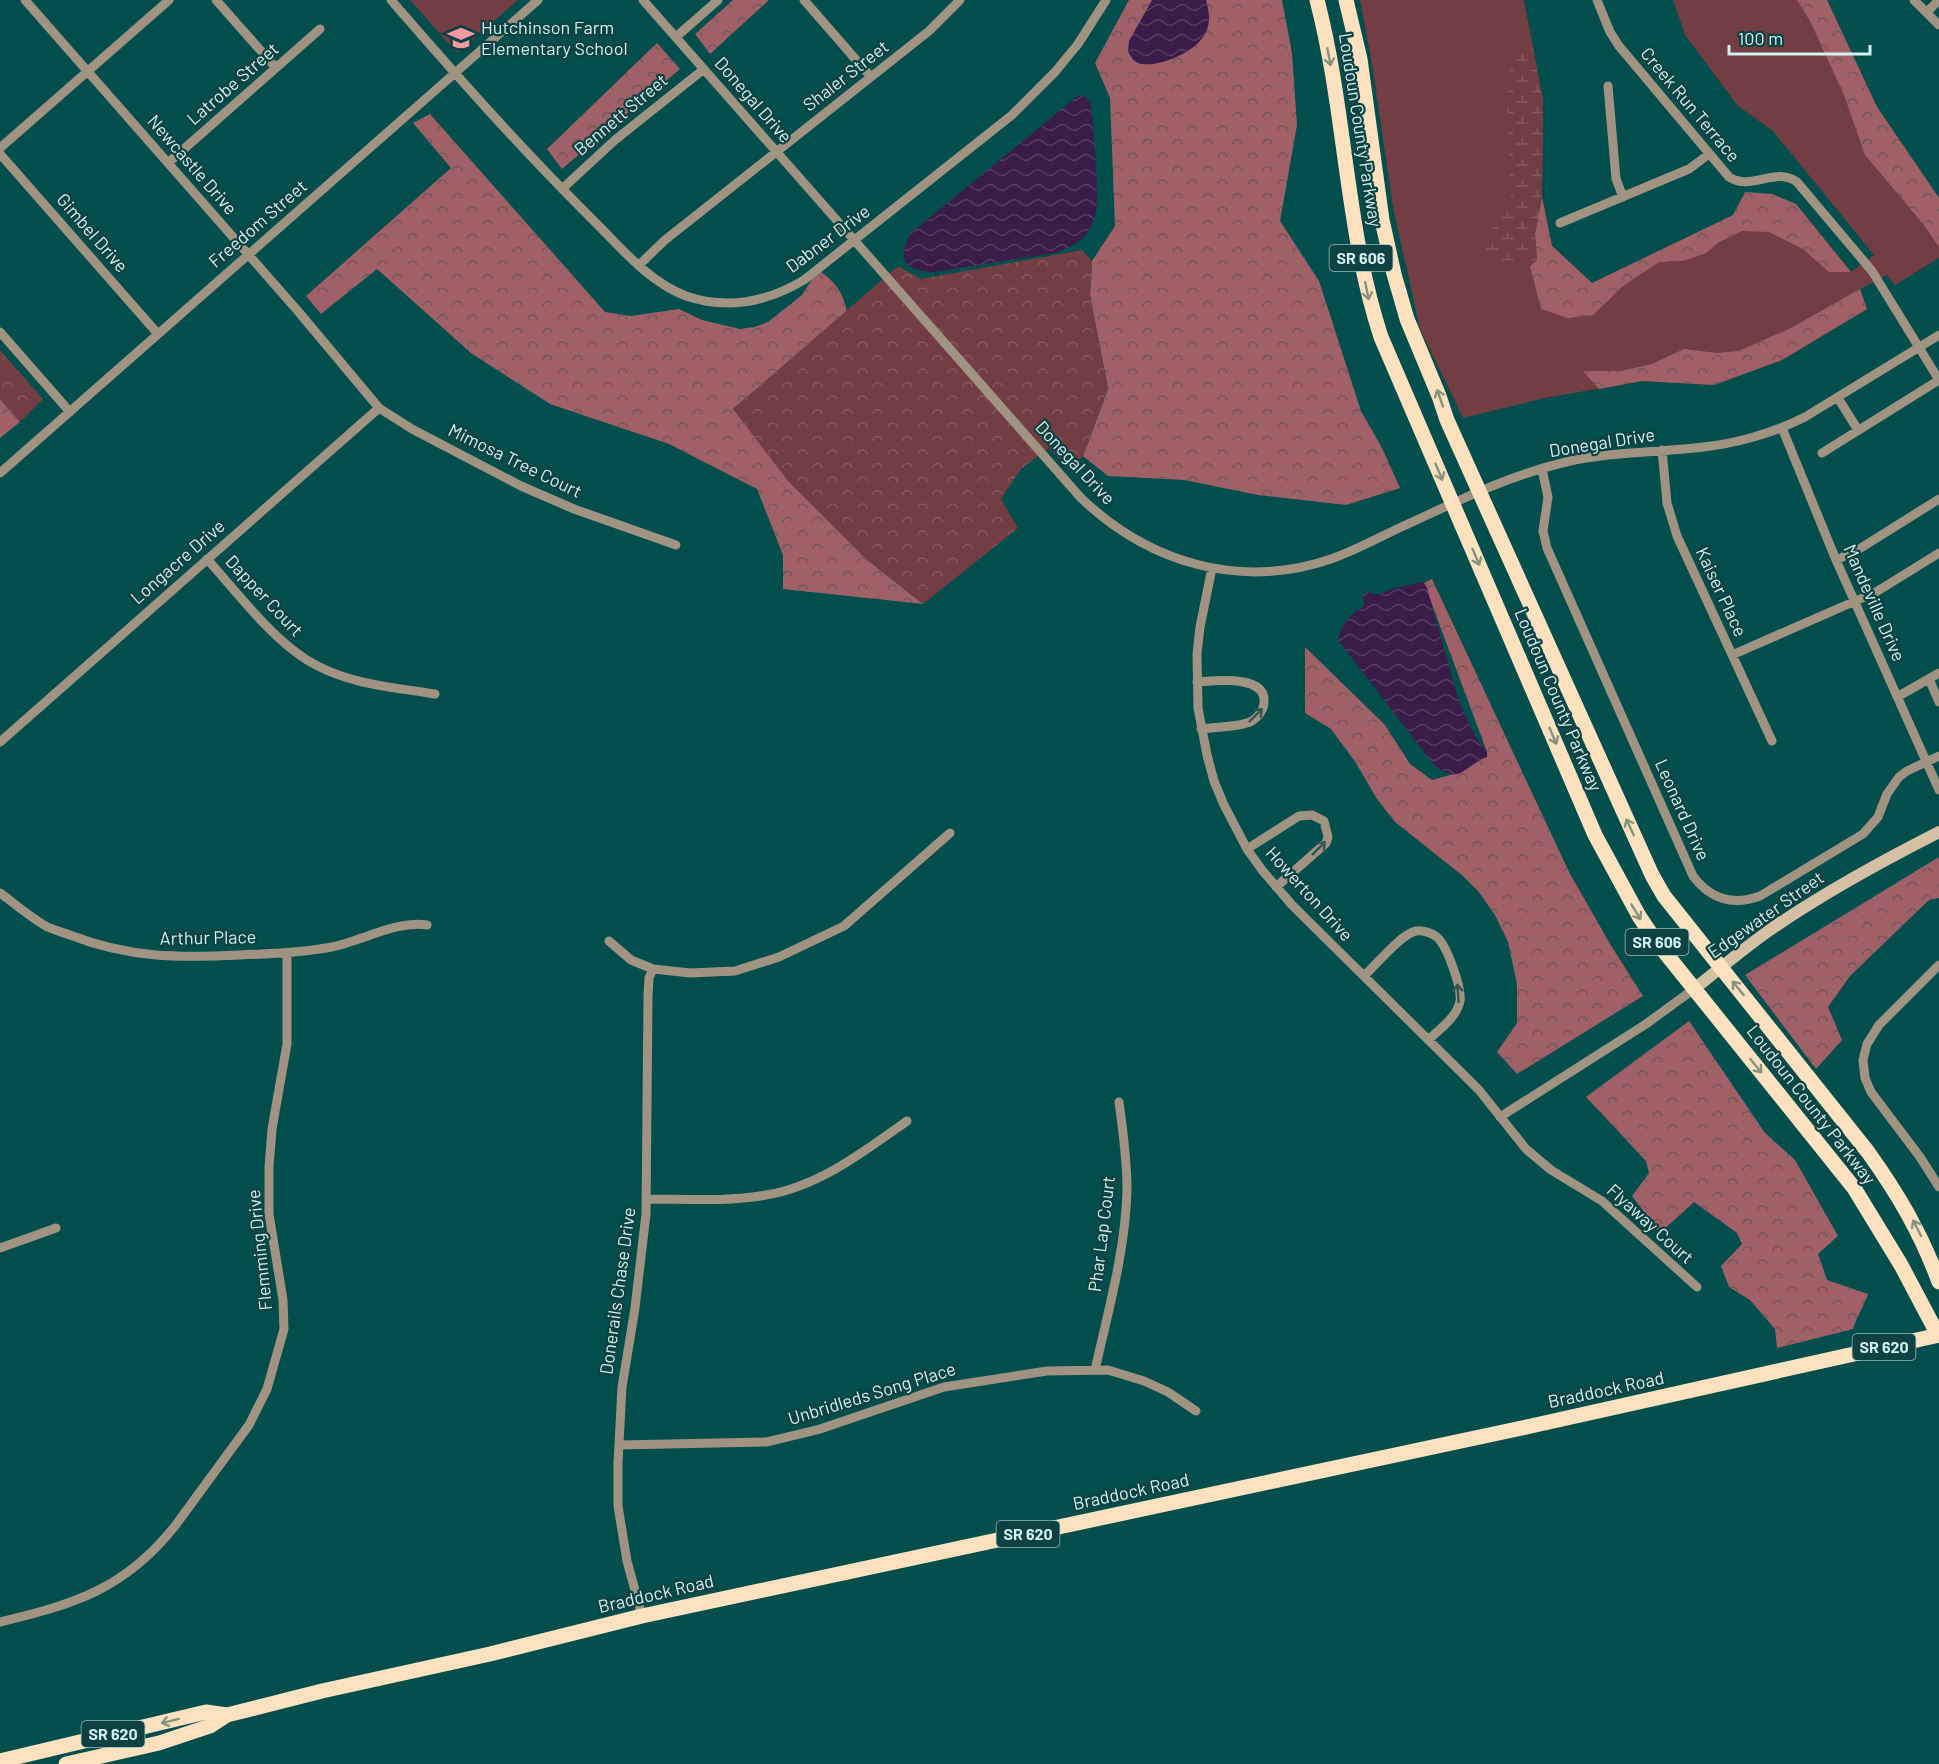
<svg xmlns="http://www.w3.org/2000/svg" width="1939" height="1764" font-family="Barlow,sans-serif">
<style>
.grass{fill:#723d43}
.forest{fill:url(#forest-crowns)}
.wetland{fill:url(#wetland-marsh)}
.park{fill:url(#park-crowns)}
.water{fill:url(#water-waves)}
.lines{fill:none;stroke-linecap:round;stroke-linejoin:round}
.street{stroke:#a19382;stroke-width:9}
.secondary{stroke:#d5c0a5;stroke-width:12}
.primary{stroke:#fee2bf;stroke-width:15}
.oneway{stroke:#869280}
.oneway2{stroke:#335651}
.labels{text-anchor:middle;stroke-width:4.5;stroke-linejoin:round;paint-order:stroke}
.shield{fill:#0e4141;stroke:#97bcbc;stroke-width:1.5}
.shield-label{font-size:16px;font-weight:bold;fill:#d2f1f0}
.poi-label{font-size:18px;fill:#d2f1f0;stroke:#0e4141;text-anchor:start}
.street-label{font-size:18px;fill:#d2f1f0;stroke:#0e4141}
</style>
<defs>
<pattern id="forest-crowns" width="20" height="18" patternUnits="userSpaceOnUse" patternTransform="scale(1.5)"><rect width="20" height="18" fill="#9f6167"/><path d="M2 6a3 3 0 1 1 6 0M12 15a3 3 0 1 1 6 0" fill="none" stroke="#745659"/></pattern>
<pattern id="wetland-marsh" width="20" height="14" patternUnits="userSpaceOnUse" patternTransform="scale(1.5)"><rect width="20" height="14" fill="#723d43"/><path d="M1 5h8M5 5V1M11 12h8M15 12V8" fill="none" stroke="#855a5e"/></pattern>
<pattern id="park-crowns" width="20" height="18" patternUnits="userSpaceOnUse" patternTransform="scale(1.5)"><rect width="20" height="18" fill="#723d43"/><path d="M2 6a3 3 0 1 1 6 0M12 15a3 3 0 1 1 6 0" fill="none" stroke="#855a5e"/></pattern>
<pattern id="water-waves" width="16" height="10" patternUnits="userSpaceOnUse" patternTransform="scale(1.5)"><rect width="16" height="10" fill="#391c47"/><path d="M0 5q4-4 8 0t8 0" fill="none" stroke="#553d62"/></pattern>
</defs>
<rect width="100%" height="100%" fill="#024e4d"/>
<path class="grass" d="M410,0H518L459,52L455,51Z
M1360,0H1524L1543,101L1542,197L1552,246L1592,283L1734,215L1772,194L1796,204L1851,272L1874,255L1773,131L1738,106L1685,35L1673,0H1827L1877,107L1939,198V258L1895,285L1887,275L1860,289L1867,309L1782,360L1714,385L1642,381L1545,398L1463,418L1420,329L1393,207L1372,64Z"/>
<path class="forest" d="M733,0H769L710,54L695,34Z
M1129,0H1282L1292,53L1297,125L1280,221L1319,281L1361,411L1382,448L1400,488L1346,505L1258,495L1184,480L1108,476L1083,456L1108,389L1090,295L1092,261L1115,226L1110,98L1095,63Z
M1797,0H1827L1877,107L1939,198V247L1924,225L1865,155L1844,95L1810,21Z
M657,43L680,69L562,169L547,149Z
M430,114L605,312L631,316L679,309L702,320L740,329L754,327L768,322L802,295L818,270C834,280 844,293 847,312L733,409L865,558L923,604L783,589V555L757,489L669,444L550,404L471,353L377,269L321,314L306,296L451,168L413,123Z
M1745,192L1772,194L1796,204L1851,272H1829L1803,249L1769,232L1742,231L1719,242L1706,253L1683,261L1659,262L1623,286L1593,315L1568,318L1541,309L1530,266L1537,260L1535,234L1542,197L1552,246L1592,283L1733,215Z
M1860,289L1867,309L1782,360L1714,385L1642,381L1599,389L1583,371H1621L1652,364L1684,349L1717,353L1739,351L1791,328Z
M0,399L20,422L0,438Z
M1432,579L1569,872L1610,944L1643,996L1517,1074L1497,1052L1517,1023V984L1508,942L1495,915L1478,891L1463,876L1395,822L1377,799L1356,763L1331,729L1305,713V647L1385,725L1410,764L1432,780L1450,775L1487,752L1424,583Z
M1939,857V898L1929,900L1850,976L1828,1007L1842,1040L1816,1069L1745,975Z
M1689,1021L1765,1133L1795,1160L1838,1236L1818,1254L1827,1280L1868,1294C1864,1306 1857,1316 1853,1329L1777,1348L1775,1329L1750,1300L1729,1287L1721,1266L1742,1244L1737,1233L1694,1202L1660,1233L1632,1196L1649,1173L1646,1161L1586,1097Z"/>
<path class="wetland" d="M1533,48L1543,101L1542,197L1535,234L1537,260L1530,266L1521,264L1500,265L1483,246V238L1493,227L1511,197L1507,104L1510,60Z"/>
<path class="park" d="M1082,250L1092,261L1090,295L1108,389L1083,456L1070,470L1049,448L1021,469L1001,499L1018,528L923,604L865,558L788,481L733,409L898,266L921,279Z
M0,350L43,399L20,422L0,399Z"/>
<path class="water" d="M1152,0H1206C1209,11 1211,22 1206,32C1198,51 1161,67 1142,64C1134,63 1132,58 1128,52L1129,41Z
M1079,95C1090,97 1090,103 1092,113C1094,132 1095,151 1096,170C1099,211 1099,239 1055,253L934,272C905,271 896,259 911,233Z
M1418,582L1424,583L1427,588L1459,702L1475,736L1487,752V757C1461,767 1461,787 1433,764L1338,640C1340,629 1346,620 1354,613C1359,609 1362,609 1365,603L1362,596L1370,590L1372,594C1381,595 1385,591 1392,589C1402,586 1410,586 1418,582Z"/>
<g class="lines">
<path class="street" d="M25,0L297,310L379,408L412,429L521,486L574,509L676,545
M216,0L276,68
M391,0C457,76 523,151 595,222C622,249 649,282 686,296C727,310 767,302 804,280L1012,115L1055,72L1078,44L1106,0
M643,0L1081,498C1149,563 1240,590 1331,559C1354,551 1376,539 1397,529C1452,504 1506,476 1566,462C1626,448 1690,455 1750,438C1769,433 1787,426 1805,417L1939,335
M804,0L871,77
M1597,0L1610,32L1619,46L1729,177C1752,192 1774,166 1797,182L1872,271L1939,380
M1914,0L1939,25
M1927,12L1939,0
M676,37L718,0
M1608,86L1616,179L1623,197
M0,148L169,0
M0,154L158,334
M168,163L320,29
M562,189L615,140L704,69
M1560,223L1689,169L1709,154
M639,265L665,240L929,31L960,0
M0,332L70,412
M1838,398L1858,430
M1782,428L1836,560L1939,790
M1662,450L1667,503L1677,536L1772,741
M1822,453L1939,380
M1542,469L1548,497L1543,531L1547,548L1693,876C1710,899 1733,906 1760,896L1863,834L1878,817L1887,794L1899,777L1907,771L1939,756
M0,473L538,0
M207,559C236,591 271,638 307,660C345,684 392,687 435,694
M1836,560L1856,551L1939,499
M1212,568L1200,627L1197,654L1198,708L1207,755L1214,781L1224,805L1247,849L1262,870L1292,905L1479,1090L1526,1149L1551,1170L1602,1201L1697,1287
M1732,655L1876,592L1939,553
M1929,679L1939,702
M1197,682C1214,681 1266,674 1264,702C1264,710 1258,717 1252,721C1241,727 1215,727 1201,729
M1897,697L1939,673
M0,742L379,408
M1247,849L1299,816L1312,815L1324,821L1328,837L1326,843L1276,887
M0,893C15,904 29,916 44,925C52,930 62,932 70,935C129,958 178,958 240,955C269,954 298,953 326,948C359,943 395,920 427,925
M609,941L631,960L653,969L690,973L735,971L779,957L844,926L950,833
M1939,965L1879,1025L1867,1044L1863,1060L1865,1078L1871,1092L1920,1157L1939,1187
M1364,976C1376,965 1401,934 1416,931C1423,930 1432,933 1437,937C1447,946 1462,988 1460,1001C1457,1017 1440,1029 1428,1040
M1500,1117L1646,1024L1694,989
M646,1199C686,1199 727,1202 766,1195C818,1187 865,1151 907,1121
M0,1248L56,1228
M1095,1370C1108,1312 1126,1248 1127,1189C1127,1159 1123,1131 1119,1102
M619,1445L766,1442L820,1429L944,1387L1047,1371L1108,1370L1144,1381L1168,1392L1196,1411
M642,1616L627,1561L618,1506V1463L622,1387L635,1308L646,1214L648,996L649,978L653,969
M0,1622C75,1604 125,1589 175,1526L249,1425L267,1389L284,1329L283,1300L269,1214V1167L272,1129L287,1044V953"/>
<path class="secondary" d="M1694,989C1718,970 1742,950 1767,932C1821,894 1880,862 1939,832"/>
<path class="primary" d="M1317,0C1346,111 1345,227 1381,337L1595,835L1639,916L1655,940L1854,1188L1901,1265L1938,1335
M1346,0L1360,59L1382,220L1394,274L1407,319L1439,396L1447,420L1652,875L1664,896L1868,1152C1898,1194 1921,1233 1939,1282
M0,1761L206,1712L227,1715
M66,1764L159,1743L210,1726L227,1715L322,1691L490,1654L642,1616L1531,1426L1939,1335"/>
</g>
<defs><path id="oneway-shaft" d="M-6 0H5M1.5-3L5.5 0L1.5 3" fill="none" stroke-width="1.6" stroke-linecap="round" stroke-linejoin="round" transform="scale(1.5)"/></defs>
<g class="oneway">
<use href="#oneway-shaft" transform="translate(1329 57) rotate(79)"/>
<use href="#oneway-shaft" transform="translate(1367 291) rotate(78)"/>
<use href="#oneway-shaft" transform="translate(1440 398) rotate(-109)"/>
<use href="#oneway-shaft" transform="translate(1439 472) rotate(67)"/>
<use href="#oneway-shaft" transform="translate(1476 557) rotate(67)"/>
<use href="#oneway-shaft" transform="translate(1553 736) rotate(67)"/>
<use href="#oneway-shaft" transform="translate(1630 827) rotate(-115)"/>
<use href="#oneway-shaft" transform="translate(1636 912) rotate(59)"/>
<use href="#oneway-shaft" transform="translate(1738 988) rotate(-129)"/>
<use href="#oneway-shaft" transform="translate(1756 1066) rotate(51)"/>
<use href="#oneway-shaft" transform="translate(1917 1228) rotate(-117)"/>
<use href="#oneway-shaft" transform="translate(170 1721) rotate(166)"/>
</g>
<g class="oneway2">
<use href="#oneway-shaft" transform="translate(1256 715) rotate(-45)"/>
<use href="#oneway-shaft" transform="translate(1319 848) rotate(-45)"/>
<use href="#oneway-shaft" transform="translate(1458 993) rotate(-94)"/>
</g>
<defs>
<g id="school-bare" transform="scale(2.07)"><path d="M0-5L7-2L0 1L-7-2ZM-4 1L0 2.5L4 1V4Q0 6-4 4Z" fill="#f49aa3" stroke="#0e4141" stroke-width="2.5" paint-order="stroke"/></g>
</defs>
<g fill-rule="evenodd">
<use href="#school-bare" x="461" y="38"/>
</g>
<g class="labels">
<g class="shield">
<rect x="1329.5" y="245" width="63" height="26" rx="4.5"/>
<rect x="1625.5" y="929" width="63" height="26" rx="4.5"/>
<rect x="1852.5" y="1334" width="63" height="26" rx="4.5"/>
<rect x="996.5" y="1521" width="63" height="26" rx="4.5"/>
<rect x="81.5" y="1721" width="63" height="26" rx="4.5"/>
</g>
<g class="shield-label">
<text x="1361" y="264">SR 606</text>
<text x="1657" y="948">SR 606</text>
<text x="1884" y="1353">SR 620</text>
<text x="1028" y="1540">SR 620</text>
<text x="113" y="1740">SR 620</text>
</g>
<g class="poi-label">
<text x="481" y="34">Hutchinson Farm<tspan x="481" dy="21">Elementary School</tspan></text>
</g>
<g class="street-label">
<text transform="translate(846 76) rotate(-38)" y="6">Shaler Street</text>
<text transform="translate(233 84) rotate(-41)" y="6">Latrobe Street</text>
<text transform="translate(753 100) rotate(49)" y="6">Donegal Drive</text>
<text transform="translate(1690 105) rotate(50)" y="6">Creek Run Terrace</text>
<text transform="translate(621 115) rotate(-40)" y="6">Bennett Street</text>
<text transform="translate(1360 130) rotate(81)" y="6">Loudoun County Parkway</text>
<text transform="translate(192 165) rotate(49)" y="6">Newcastle Drive</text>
<text transform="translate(258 224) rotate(-41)" y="6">Freedom Street</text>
<text transform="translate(92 233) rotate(49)" y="6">Gimbel Drive</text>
<text transform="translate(828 239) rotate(-37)" y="6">Dabner Drive</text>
<text transform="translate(1602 443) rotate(-9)" y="6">Donegal Drive</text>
<text transform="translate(515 461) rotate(26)" y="6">Mimosa Tree Court</text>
<text transform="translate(1075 463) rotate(47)" y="6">Donegal Drive</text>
<text transform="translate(178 562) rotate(-41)" y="6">Longacre Drive</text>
<text transform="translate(1721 592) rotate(65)" y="6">Kaiser Place</text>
<text transform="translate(264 596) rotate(47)" y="6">Dapper Court</text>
<text transform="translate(1874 603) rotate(66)" y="6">Mandeville Drive</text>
<text transform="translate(1558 700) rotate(67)" y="6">Loudoun County Parkway</text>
<text transform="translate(1682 810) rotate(66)" y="6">Leonard Drive</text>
<text transform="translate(1309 894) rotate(48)" y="6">Howerton Drive</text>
<text transform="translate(1766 915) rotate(-35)" y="6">Edgewater Street</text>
<text transform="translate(208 938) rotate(-1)" y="6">Arthur Place</text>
<text transform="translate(1811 1105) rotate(52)" y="6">Loudoun County Parkway</text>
<text transform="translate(1650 1224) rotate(42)" y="6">Flyaway Court</text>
<text transform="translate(1102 1234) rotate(-83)" y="6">Phar Lap Court</text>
<text transform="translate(260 1250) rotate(-96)" y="6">Flemming Drive</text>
<text transform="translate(618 1291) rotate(-82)" y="6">Donerails Chase Drive</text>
<text transform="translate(1606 1390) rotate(-12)" y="6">Braddock Road</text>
<text transform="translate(872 1394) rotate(-17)" y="6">Unbridleds Song Place</text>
<text transform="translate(1131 1492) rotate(-12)" y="6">Braddock Road</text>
<text transform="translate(656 1594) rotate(-13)" y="6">Braddock Road</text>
</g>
</g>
<path d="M1729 45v9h141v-9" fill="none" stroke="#d2f1f0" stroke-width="3"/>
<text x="1738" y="45" font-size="18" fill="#d2f1f0" stroke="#0e4141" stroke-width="4.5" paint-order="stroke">100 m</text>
</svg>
